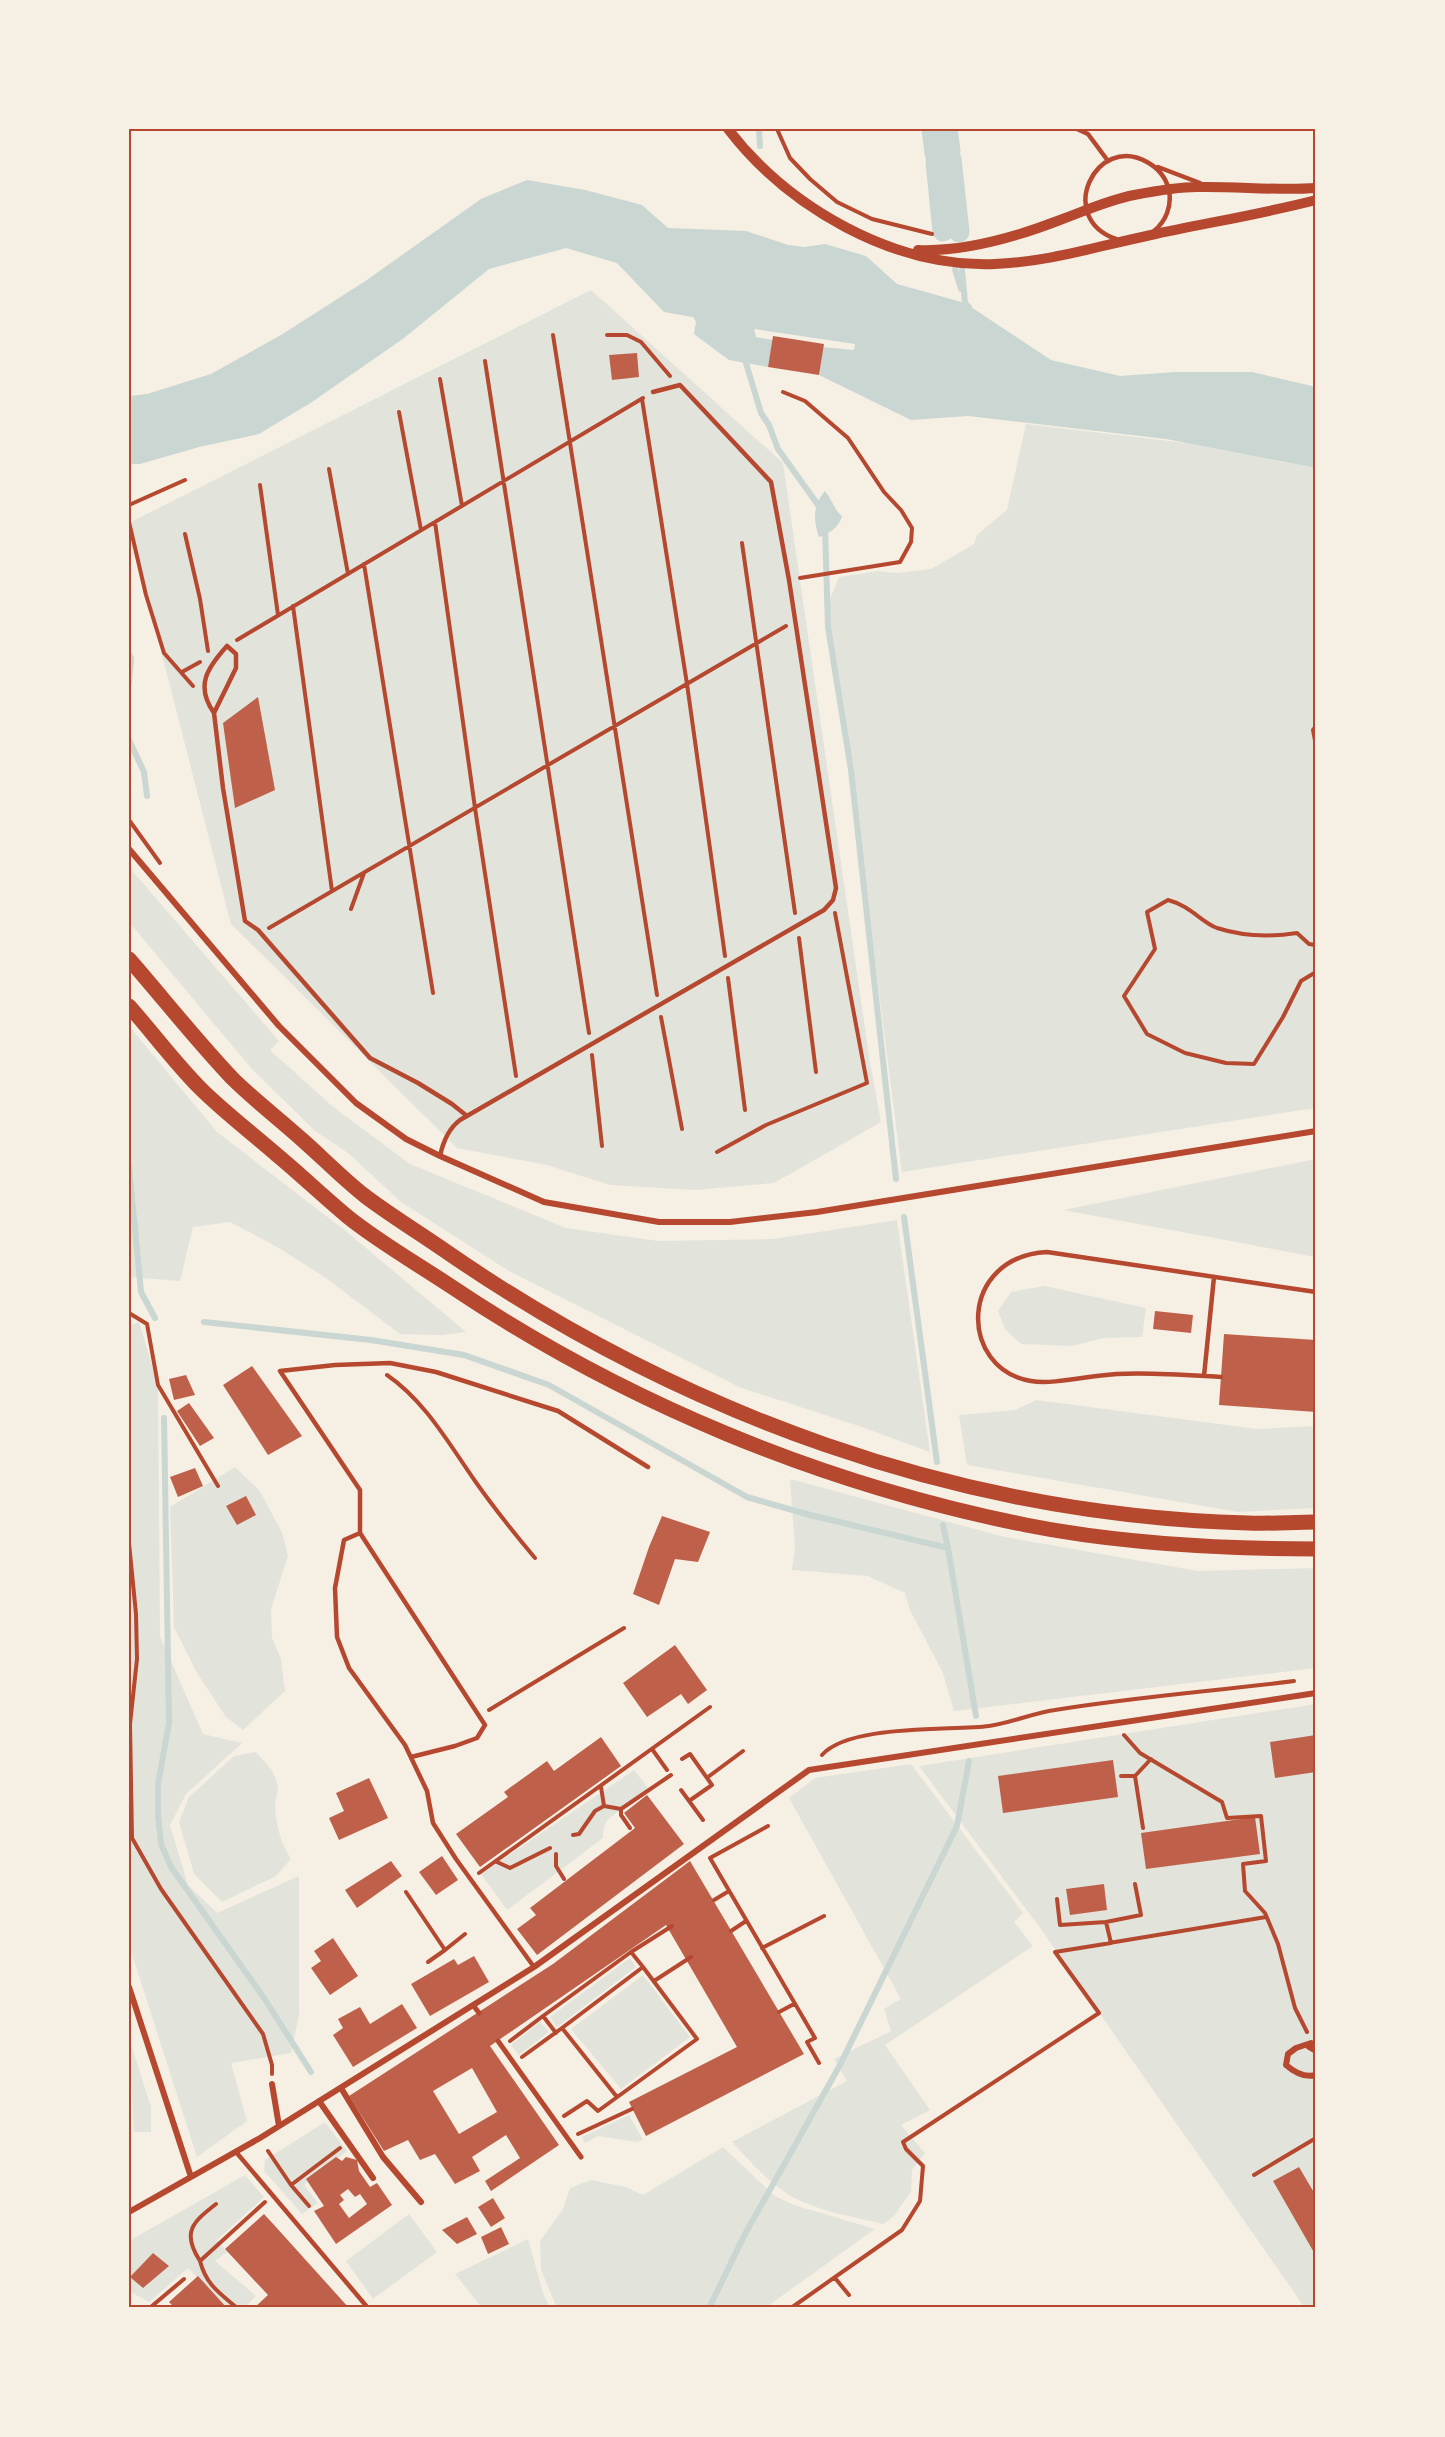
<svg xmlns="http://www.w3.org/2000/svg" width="1445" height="2437" font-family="Figtree,sans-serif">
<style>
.green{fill:#e2e4dc}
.water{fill:#c9d6d2}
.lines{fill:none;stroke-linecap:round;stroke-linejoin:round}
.stream{stroke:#c9d6d2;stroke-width:6}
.canal{stroke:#c9d6d2;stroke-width:21}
.building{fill:#bf614a;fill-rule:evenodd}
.path{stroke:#b5482f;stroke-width:4}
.service{stroke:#b5482f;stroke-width:4.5}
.pedestrian{stroke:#b5482f;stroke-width:5}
.minor{stroke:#b5482f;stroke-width:6}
.tertiary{stroke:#b5482f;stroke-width:10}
.primary{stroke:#b5482f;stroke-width:15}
.neatline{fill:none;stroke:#b5482f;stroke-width:2}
</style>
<rect width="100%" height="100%" fill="#f6efe4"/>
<path class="green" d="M591,290L783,463L869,1056L881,1122L774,1183L696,1190L610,1185L547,1165L457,1148L231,924L129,526V523Z
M1026,424L1186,443L1316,468V1108L902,1172L847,744L825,611L839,577L878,571L897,573L931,569L974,544L977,535L1007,510Z
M129,867L279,1041L270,1050L332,1106L410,1164L566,1228L659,1241L773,1239L897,1220L930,1452L859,1426L739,1387L509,1271L401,1202L348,1153L315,1131L251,1068L129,922Z
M129,1026L217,1132L347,1232L466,1332L440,1335L400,1334L323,1276L279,1248L230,1222L193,1227L180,1281L129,1277Z
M1316,1159V1257L1063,1210Z
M1044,1286L1146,1308L1142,1337L1104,1338L1072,1346L1021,1344L1005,1329L998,1311L1011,1292Z
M139,1322L158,1385L160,1636L203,1734L242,1743L186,1794L170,1825L188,1885L217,1913L299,1876V2015L291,2053L231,2063L247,2121L197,2157L129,1945V1326Z
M1036,1400L1257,1429L1316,1426V1508L1238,1512L967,1465L959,1415L1015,1410Z
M235,1467L259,1490L282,1532L288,1556L271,1609L272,1638L281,1659L285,1691L243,1730L226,1717L197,1673L174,1627L170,1507Z
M790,1479L1005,1537L1198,1571L1316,1568V1668L954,1711L943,1673L910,1610L905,1593L868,1576L792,1570L795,1548Z
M1316,1704V2308H1305L1043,1932L919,1766Z
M256,1752C265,1762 274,1770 277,1783C280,1790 275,1798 275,1806C276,1825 281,1844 291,1859L276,1876L222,1902L194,1874L179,1822L189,1797L234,1756Z
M911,1764L1023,1913L1014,1922L1033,1946L885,2045L930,2110L901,2125L925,2153L912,2170L911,2192L894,2216L883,2224C851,2216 814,2211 786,2193C765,2179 749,2160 732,2142L847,2081L834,2059L891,2031L884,2009L901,1999L789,1798L815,1778Z
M634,1770L649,1789L608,1819L604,1826L603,1838L507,1910L481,1874Z
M630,1958L636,1967L557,2027L550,2017Z
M643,1975L690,2037L621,2089L571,2029Z
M540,2022L549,2032L519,2055L511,2045Z
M129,2038L151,2107V2132H134Z
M629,2115L643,2140L636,2142L598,2136L585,2143L582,2137Z
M325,2122L347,2151L304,2185L318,2203L302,2214L264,2171L265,2160Z
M723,2147L775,2196L794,2205L875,2229L765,2308H557L541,2270L540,2241L563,2209L570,2188L591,2180L626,2187L643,2195Z
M245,2175L264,2197L217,2240L227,2252L215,2261L256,2296L244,2308H228L188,2268L149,2302L129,2291V2241Z
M409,2214L437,2252L373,2299L346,2261Z
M528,2239L543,2293L550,2308H482L455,2274Z"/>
<path class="water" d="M527,180L585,190L642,205L668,228L746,231L788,245L804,247L825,244L866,256L897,284L965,303L1051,360L1120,376L1176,372H1252L1316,387V468L1166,439L968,416L911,420L819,375L823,347L854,350L855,344L754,329L756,337L773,340L768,367L729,360L694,334L696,322L693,317L664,312L617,263L566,248L489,269L404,338L312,402L259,434L199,447L140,464H129V396L147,394L211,374L281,335L364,282L481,199Z
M825,491C832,499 834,510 842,516C839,527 830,533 819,537C813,520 813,505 825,491Z"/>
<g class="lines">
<path class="stream" d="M759,129L760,146
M955,269L961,289
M962,270L965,303L969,307
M746,356V363L761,413L769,425L778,449L821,509
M825,527L828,627L851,770L896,1179
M129,654L131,658L129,683
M129,740L144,772L147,796
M129,1166L141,1292L155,1318
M904,1217L937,1462
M204,1322L371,1340L464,1355L549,1385L747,1497L810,1515L948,1548L976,1716
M164,1418L169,1723L158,1784V1814L161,1844L171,1867L264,1998L311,2072
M943,1525L948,1548
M709,2308L745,2234L840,2065L957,1826L969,1761"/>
<path class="canal" d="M932,129L935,153
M947,129L950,151
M951,159L959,232
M936,162L943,231"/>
</g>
<path class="building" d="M773,336L824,344L819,375L768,367Z
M637,353L639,377L612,380L609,355Z
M258,697L275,790L235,808L223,723Z
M1155,1311L1193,1315L1191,1333L1153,1329Z
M1224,1334L1316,1340V1412L1219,1405Z
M252,1366L302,1436L268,1455L223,1385Z
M186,1375L195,1395L174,1400L169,1379Z
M189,1403L214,1438L200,1446L177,1411Z
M195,1468L203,1486L178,1497L170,1477Z
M246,1496L256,1515L237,1525L226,1506Z
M662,1516L710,1532L698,1562L675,1559L659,1605L633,1594L649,1547Z
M675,1645L707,1690L688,1704L681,1694L647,1717L623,1683Z
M1316,1735V1772L1275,1778L1270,1742Z
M601,1737L621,1766L480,1867L456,1834L508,1797L504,1792L547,1761L554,1771Z
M1113,1760L1118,1797L1003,1813L998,1776Z
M369,1778L388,1818L339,1840L329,1818L344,1811L336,1793Z
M647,1795L684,1844L537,1955L517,1929L536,1915L530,1908L635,1828L624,1813Z
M1255,1817L1260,1854L1146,1869L1141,1833Z
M442,1856L458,1880L436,1895L419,1872Z
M391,1861L402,1876L357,1908L345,1890Z
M690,1861L804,2054L646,2136L629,2102L737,2047L666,1925L490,2046L559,2145L491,2191L485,2181L520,2158L506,2135L472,2157L480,2171L455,2184L435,2154L420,2160L408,2140L384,2151L349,2096L553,1964ZM472,2068L497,2112L459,2134L433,2091Z
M1104,1884L1107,1910L1070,1915L1066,1889Z
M333,1938L358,1976L330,1995L311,1968L321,1961L314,1951Z
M474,1956L489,1982L430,2016L411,1984L454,1959L458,1965Z
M402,2004L417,2028L353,2067L333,2035L343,2028L338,2019L360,2007L370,2024Z
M336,2157L342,2161L346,2157L357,2160L359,2171L370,2187L377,2183L392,2205L336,2244L314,2211L324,2206L306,2179ZM348,2189L355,2197L360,2194L367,2204L349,2218L339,2204L344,2200L340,2195Z
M1299,2167L1316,2196V2256L1273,2181Z
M493,2198L505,2218L491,2227L478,2207Z
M264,2214L275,2226L349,2308H254L268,2295L225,2249Z
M467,2217L477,2234L457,2244L442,2230Z
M501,2227L509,2244L488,2254L481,2237Z
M153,2253L169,2266L143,2288L130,2277Z
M198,2276L227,2308H175L169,2302Z"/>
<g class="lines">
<path class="path" d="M777,129L790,158L810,179L837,202L872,219L932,234
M553,335L657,995
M607,335H627L641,342L670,376
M485,361L589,1033
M440,379L462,506
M783,392L805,401L848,438L884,492L901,510L912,528L911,542L900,562L800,578
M642,399L687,684L725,956
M399,412L421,530
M329,469L348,574
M260,485L278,615
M129,505L185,480
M129,522L146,595L164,653L193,686
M435,522L475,808L516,1076
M185,534L200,599L208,651
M742,543L795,913
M364,564L433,993
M293,606L332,891
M237,640L643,398
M182,672L200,662
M1316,726L1313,730L1316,746
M129,820L160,863
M351,909L364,873
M269,928L786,626
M799,938L816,1072
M1316,945L1309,944L1297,933C1271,937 1242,936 1217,928C1201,922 1191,906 1168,900L1147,912L1155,949L1124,996L1147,1034L1185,1053L1226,1063L1254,1064L1283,1017L1301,981L1316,972
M728,978L745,1110
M661,1017L682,1129
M592,1055L602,1146
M717,1152L766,1125L867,1083L835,913
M129,1313L147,1324L158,1385L218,1486
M387,1375C425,1401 449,1444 475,1481C494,1508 514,1533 535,1558
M129,1543L136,1614L137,1659L130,1724L132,1838L161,1889L263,2034L272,2065V2074
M489,1710L624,1628
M1124,1735L1140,1753L1222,1802L1227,1818L1261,1816L1266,1861L1243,1864L1245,1891L1265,1913L1278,1944L1295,2008L1307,2032
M652,1749L667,1770
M822,1755C849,1724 950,1731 989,1726C1011,1723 1033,1713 1055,1710C1134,1697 1215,1691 1294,1681
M682,1759L690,1754L712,1785L689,1801
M1121,1776H1135L1151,1759
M1135,1776L1143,1828
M708,1777L743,1751
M601,1787L604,1806
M681,1790L703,1820
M768,1826L710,1858L815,2038L807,2042L819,2063
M630,1828L621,1815V1809L671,1775
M573,1835L579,1834L595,1811L604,1806L621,1809
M556,1854V1866L564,1879
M497,1862L510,1868L550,1848
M479,1873L710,1707
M406,1892L445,1950L465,1934
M1057,1899L1060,1925L1106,1922L1141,1915L1135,1884
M714,1900L729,1891
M731,1931L746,1921
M1109,1943L1266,1917
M762,1948L824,1916
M631,1952L643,1967
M428,1962L445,1950
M654,1981L691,1957
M779,2012L794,2004
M562,2028L643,1967L697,2039L598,2111L587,2101L564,2116
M556,2033L543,2016L631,1952L672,1926
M510,2041L543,2016
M522,2057L562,2028L617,2097
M578,2134L632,2109
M268,2151L291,2185L309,2206
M1254,2175L1316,2138
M291,2185L340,2148
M200,2261C181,2232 193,2222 216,2204
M835,2278L849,2295
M236,2307C218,2292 206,2284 200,2261L265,2202
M154,2308L152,2306L184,2279
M791,2308L902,2230L920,2201L923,2166L906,2149L903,2142L1099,2013L1055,1952L1111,1943L1106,1922"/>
<path class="service" d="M1077,129L1088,134L1108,161
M1158,167L1200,183
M1116,239C1055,218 1096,133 1147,162C1158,168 1166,178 1169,190C1172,206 1166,221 1154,231
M214,713C195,686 207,668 227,646L236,654V668L214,713L223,788L245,921L258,930L370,1058L418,1083L452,1104L467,1116
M440,1156C443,1142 448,1129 460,1120L824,910L833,900L836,888L789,580L771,482L680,385L653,392
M1204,1376L1214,1277
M1221,1377C1187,1375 1151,1372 1117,1374C1091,1375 1054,1385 1031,1381C958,1369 958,1257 1047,1252L1316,1292
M360,1533V1490L280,1371L335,1365L390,1363L436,1372L558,1411L648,1467
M411,1757L455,1746L477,1738L485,1725L360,1533L344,1540L335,1588L337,1637L349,1668L405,1745L427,1791L433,1823L456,1859L534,1967
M236,2152L368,2308"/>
<path class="pedestrian" d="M473,2005L479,2013
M498,2041L581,2157"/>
<path class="minor" d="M129,849L279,1026L356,1103L406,1139L440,1156L544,1202L659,1222H730L817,1212L1316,1131
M129,1987L191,2177
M1316,2051L1309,2047L1311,2043L1296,2048L1288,2054L1286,2065C1294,2072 1305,2078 1316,2075
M272,2084L279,2126
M341,2088L383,2157L421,2202
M319,2101L373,2178
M129,2212L260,2138L534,1967L809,1770L1316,1693"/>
<path class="tertiary" d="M728,129C788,207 893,268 995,264C1048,262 1099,246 1151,235C1206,223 1262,214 1316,200
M918,250C965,252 1016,237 1060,220C1085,211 1108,200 1134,195C1155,191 1176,187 1197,187C1237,186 1276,191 1316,188"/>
<path class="primary" d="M129,959C163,998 196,1040 232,1078C253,1099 277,1117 299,1137C321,1156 342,1178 365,1196C390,1215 418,1232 444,1250C679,1413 960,1516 1248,1523C1270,1524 1293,1522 1316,1522
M129,1006C153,1033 175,1063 200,1088C224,1112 252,1133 277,1155C301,1175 324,1197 348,1217C379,1242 416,1263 449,1285C623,1402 821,1484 1026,1525C1121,1544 1219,1549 1316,1549"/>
</g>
<rect width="1445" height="2437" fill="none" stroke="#f6efe4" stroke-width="261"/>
<rect x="130" y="130" width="1184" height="2176" class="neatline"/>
</svg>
